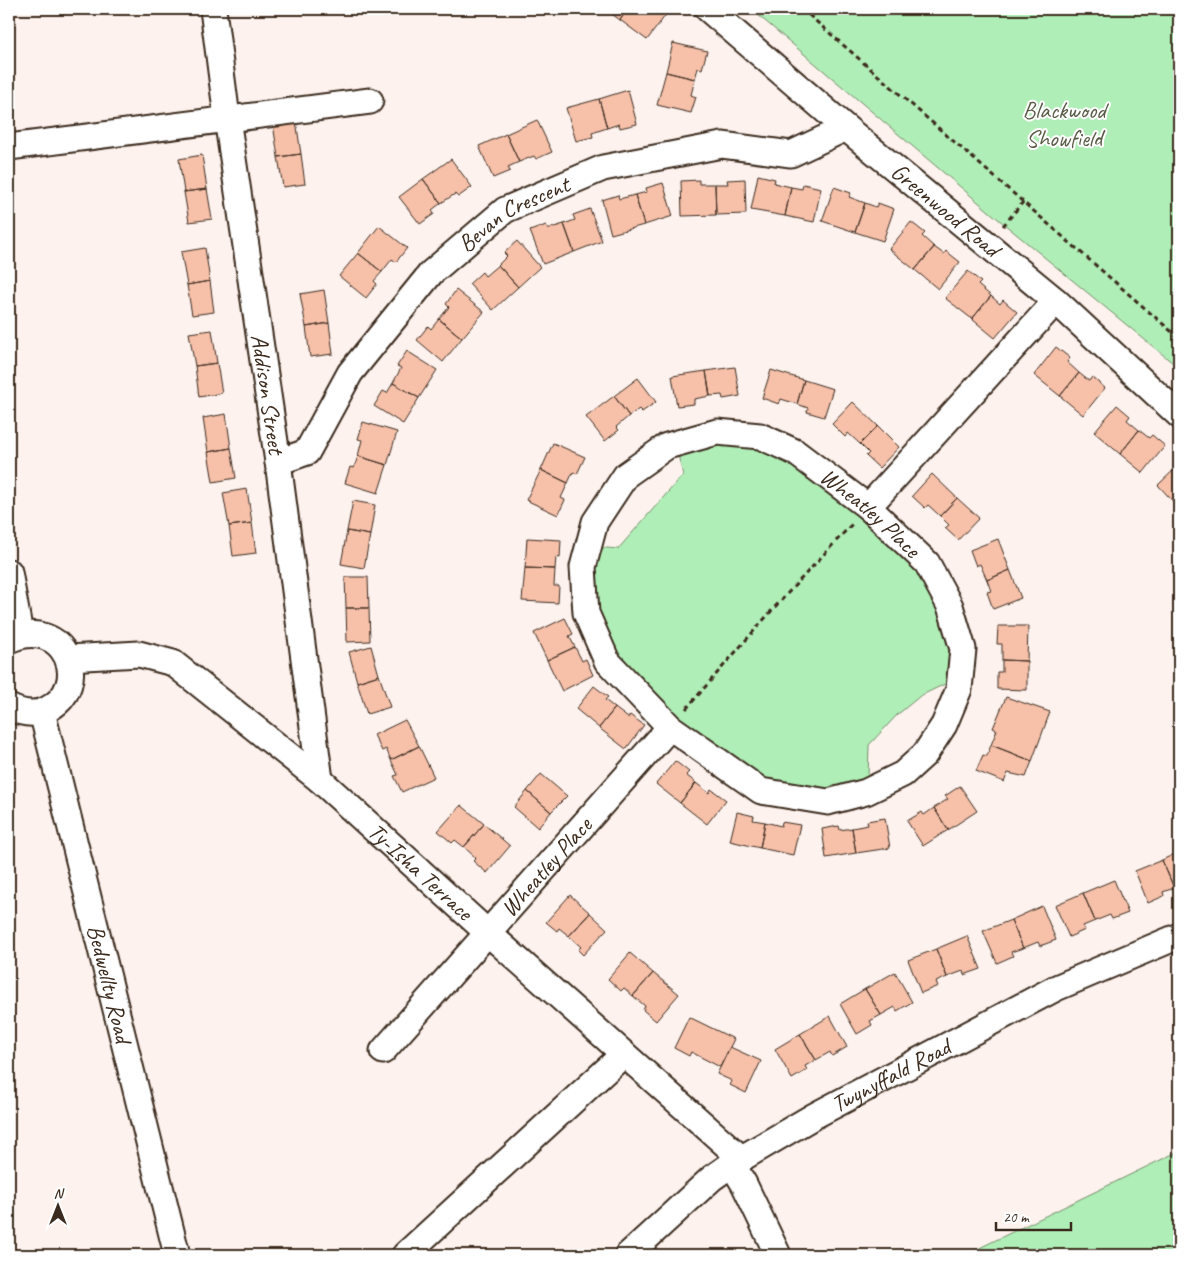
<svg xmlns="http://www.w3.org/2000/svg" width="1188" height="1264" font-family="Caveat,sans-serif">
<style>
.green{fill:#afeeb6;stroke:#758c6a}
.building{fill:#f6c0a9;stroke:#3b2a1e}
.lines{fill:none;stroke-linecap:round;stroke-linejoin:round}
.minor-casing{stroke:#3b2a1e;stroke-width:29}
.path{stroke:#3b2a1e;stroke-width:3;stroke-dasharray:5 4;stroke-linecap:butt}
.minor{stroke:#fff;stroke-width:25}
.labels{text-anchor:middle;stroke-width:4;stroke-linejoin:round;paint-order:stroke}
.park-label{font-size:24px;fill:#585b44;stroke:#fff}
.street-label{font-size:24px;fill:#3b2a1e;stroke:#fff}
</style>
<rect width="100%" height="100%" fill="#fdf2ee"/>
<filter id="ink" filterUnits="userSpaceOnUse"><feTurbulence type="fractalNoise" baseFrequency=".02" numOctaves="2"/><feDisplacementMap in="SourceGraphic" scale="10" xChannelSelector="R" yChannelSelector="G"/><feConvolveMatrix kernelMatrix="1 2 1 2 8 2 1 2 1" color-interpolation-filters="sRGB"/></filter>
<g filter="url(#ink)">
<path class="green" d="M751,9H1179V368L1004,224Z
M717,442L763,446L806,472L915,566L935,594L949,636V682L920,696L897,715L869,745L868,777L833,789H792L754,775L683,721L612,654L592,594L596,547L618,549L683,475L678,455Z
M1179,1151V1255H965Z"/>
<path class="building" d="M605,9H628L620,20Z
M628,9H664L668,12L647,40L620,20Z
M673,43L707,51L702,69L698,68L695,79L666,72Z
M666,72L695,79L691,95L696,97L691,113L657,105Z
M628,90L637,124L620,128L619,124L607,128L599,99Z
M599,99L607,128L592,133L593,137L576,141L566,108Z
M296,120L301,154L278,157L273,124Z
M537,120L552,152L536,159L534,156L519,162L506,134Z
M506,134L519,162L508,167L510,171L493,178L479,146Z
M301,154L305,184L283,187L278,157Z
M202,155L207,189L184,192L179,159Z
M451,159L472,187L458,197L455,194L441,203L423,179Z
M758,175L775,179L774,183L791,187L785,216L751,210Z
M423,179L441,203L432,210L434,214L420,224L399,197Z
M745,179L746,214L716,215L715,184H728L727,180Z
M699,180V184H715L716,215L682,216L681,181Z
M663,183L673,216L644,225L635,195L647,192L646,188Z
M803,184L821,188L814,222L785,216L791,187L802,189Z
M834,187L851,193L849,197L865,203L855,232L822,221Z
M207,189L212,219L189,222L184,192Z
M618,195L619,199L635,195L644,225L611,234L602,200Z
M865,203L876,207L878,203L894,209L883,241L855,232Z
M590,209L602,241L574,252L564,224L575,220L573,215Z
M911,222L925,233L922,236L934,247L915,270L889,249Z
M564,224L574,252L543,264L530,231L546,225L548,229Z
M379,226L407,248L396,262L392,259L382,272L358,253Z
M517,241L540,267L518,287L498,265L507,256L504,253Z
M934,247L944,254L946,251L960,262L938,289L915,270Z
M205,248L210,281L187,285L181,252Z
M358,253L382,272L374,281L377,284L366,298L339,276Z
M498,265L518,287L493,310L469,284L482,272L485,276Z
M968,271L981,282L978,285L991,296L972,319L945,298Z
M210,281L214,312L192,315L187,285Z
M324,290L329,323L306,327L300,294Z
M456,290L484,312L462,338L439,319L449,307L446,304Z
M991,296L1000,304L1003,300L1017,312L995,338L972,319Z
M439,319L462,338L443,362L417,340L428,326L431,329Z
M329,323L333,354L310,357L306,327Z
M212,330L217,363L195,366L189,333Z
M1056,347L1070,358L1067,362L1079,373L1060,396L1034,375Z
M407,351L437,370L419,398L393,383L401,368L397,366Z
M217,363L222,393L199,397L195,366Z
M735,367L740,396L723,399L722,395L710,396L706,371Z
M771,370L804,380L797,404L781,399L779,404L762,398Z
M706,371L710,396L694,399V404L677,406L672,376Z
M1079,373L1089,381L1092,377L1105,388L1083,415L1060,396Z
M638,378L656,402L642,412L639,409L629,416L614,396Z
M804,380L833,389L824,417L807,412L808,408L797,404Z
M393,383L419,398L403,424L374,406L383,391L387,393Z
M614,396L629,416L616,427L619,430L605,441L586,417Z
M853,402L878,426L860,444L848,433L845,437L832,424Z
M1117,405L1130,416L1127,420L1139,430L1120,454L1094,432Z
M226,414L231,448L208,452L203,418Z
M363,422L397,432L387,465L358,456L362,440L358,439Z
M878,426L899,447L879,468L866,456L869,453L860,444Z
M1139,430L1149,438L1152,435L1165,446L1143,473L1120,454Z
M553,443L585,457L577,474L573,472L568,483L541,470Z
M231,448L236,478L213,482L208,452Z
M358,456L387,465L378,493L345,483L350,467L354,468Z
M1179,465V508L1158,485Z
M541,470L568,483L561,498L565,500L558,515L526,500Z
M932,474L957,498L940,516L928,505L925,508L912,496Z
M247,489L252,523L229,526L223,493Z
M957,498L979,518L958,540L945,528L949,525L940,516Z
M353,501L375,505L370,535L347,531Z
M252,523L256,553L233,556L229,526Z
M347,531L370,535L364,568L341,564Z
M527,538L561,540L560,558L556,557L555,569L525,568Z
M998,539L1010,570L987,580L980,564L976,566L970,550Z
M525,568L555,569L554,586H559L558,603L522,601Z
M1010,570L1021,598L993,609L987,592L991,591L987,580Z
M345,577H368L369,608H346Z
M346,608H369L370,641L347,642Z
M565,618L573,634L569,636L575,647L547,660L534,633Z
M998,626H1028L1027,661L1002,660V644H997Z
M371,646L379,675L357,682L349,652Z
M575,647L582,661L586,659L593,675L562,691L547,660Z
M1002,660L1027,661V690L997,689V672H1002Z
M379,675L390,707L367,714L357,682Z
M594,686L608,697L605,700L615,708L599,728L576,709Z
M1006,697L1050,712L1032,761L991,745L997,730L993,728Z
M615,708L628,718L630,715L644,725L626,749L599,728Z
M405,720L419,746L391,760L386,749L382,751L374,735Z
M991,745L1032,761L1026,777L1008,773L1004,782L976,771L983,755L987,756Z
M419,746L434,777L402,792L394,776L398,775L391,760Z
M675,761L689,772L686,775L696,783L680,803L656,784Z
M541,774L567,796L551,812L527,791Z
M696,783L709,793L711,789L726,800L707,824L680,803Z
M960,786L977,811L948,830L934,808L948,799L945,796Z
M527,791L551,812L538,828L514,807Z
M461,805L484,824L464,847L455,840L452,843L438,831Z
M934,808L948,830L923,846L907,821L922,812L924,815Z
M737,812L754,816L753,820L765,822L760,848L730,841Z
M885,818L890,848L856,853L852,828L868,825L867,821Z
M765,822L781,826L782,822L800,825L793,855L760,848Z
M484,824L510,846L487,873L473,861L476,858L464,847Z
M839,826L840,830L852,828L856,853L826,858L822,829Z
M1179,852V886L1174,888L1162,860Z
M1162,860L1174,888L1163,892L1164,896L1148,903L1135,871Z
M1114,880L1128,913L1112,919L1110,915L1095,921L1083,893Z
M1083,893L1095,921L1083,926L1085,930L1069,937L1055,905Z
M570,895L590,913L569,936L559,928L557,931L546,922Z
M1042,906L1056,940L1040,946L1038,942L1023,948L1011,920Z
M590,913L607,929L583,955L578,950L581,947L569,936Z
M1011,920L1023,948L1011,952L1013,956L997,963L983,931Z
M967,936L981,969L964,975L963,971L947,977L936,949Z
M936,949L947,977L936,982L938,986L921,993L908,960Z
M630,953L653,973L633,996L624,988L621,991L608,979Z
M895,972L912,1002L897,1011L895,1007L881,1015L865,989Z
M653,973L679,994L656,1021L643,1010L645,1006L633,996Z
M865,989L881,1015L870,1021L872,1025L857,1034L840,1004Z
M830,1016L847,1047L832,1056L830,1052L816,1060L800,1034Z
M689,1017L734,1039L720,1067L691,1052L689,1056L674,1048Z
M800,1034L816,1060L805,1066L807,1070L792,1079L775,1049Z
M730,1047L761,1061L746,1093L730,1085L732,1081L717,1074Z"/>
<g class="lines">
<g class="minor-casing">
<g id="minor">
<path id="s1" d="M213,9L227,118L278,462L320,780"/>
<path id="s2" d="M708,9L846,128L1056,301L1179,415"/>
<path d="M9,147L370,101"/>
<path id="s3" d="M278,462L307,452L350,373L431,273L505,210L603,168L722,145L791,154L846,128"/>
<path d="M868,507L1056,301"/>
<path d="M9,572L20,634"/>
<path d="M9,640C64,614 95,686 46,710C33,716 21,713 9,707"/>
<path id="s4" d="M68,658L139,654L173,663L320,780L488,933L742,1159"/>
<path id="s5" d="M42,712L177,1255"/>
<path id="s6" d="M383,1051L670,727L607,661L586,613L583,567L595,522L626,475L667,446L717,432L760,436L795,452L868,507L927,563L950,606L963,649L959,689L944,725L925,754L903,774L866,792L828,802L761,791L670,727"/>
<path d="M732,1164L744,1184L778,1255"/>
<path d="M405,1255L624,1054"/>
<path id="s7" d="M628,1255L712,1178L732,1164L814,1116L1056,988L1179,936"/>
</g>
</g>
<path class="path" d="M802,9L1179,338
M1003,226L1023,202
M686,709L773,609L852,524"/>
<use href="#minor" class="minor"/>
</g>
</g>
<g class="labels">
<g class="park-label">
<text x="1064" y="118">Blackwood<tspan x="1064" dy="28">Showfield</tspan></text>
</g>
<g class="street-label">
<text dy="8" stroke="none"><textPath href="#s2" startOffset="311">Greenwood Road</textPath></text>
<text dy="8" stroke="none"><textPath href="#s3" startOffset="352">Bevan Crescent</textPath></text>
<text dy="8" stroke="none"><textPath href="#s1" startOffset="389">Addison Street</textPath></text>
<text dy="8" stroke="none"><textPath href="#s6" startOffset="1006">Wheatley Place</textPath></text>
<text dy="8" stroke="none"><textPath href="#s6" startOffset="246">Wheatley Place</textPath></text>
<text dy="8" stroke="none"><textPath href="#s4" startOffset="430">Ty-Isha Terrace</textPath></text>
<text dy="8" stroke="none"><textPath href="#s5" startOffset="280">Bedwellty Road</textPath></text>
<text dy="8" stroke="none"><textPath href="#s7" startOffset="320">Twynyffald Road</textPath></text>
</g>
</g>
<rect width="1188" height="1264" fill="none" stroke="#fff" stroke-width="30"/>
<rect x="15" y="15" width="1158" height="1234" fill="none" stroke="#3b2a1e" stroke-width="2" filter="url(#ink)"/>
<g transform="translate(58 1206)" stroke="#ffffff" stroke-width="4" paint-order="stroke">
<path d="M0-4L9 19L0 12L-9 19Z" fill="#3b2a1e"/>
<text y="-8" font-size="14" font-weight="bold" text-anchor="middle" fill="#3b2a1e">N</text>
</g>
<path d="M996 1222v8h75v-8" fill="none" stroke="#3b2a1e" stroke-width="2.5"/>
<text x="1003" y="1222" font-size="15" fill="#3b2a1e" stroke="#ffffff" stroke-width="4" paint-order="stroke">20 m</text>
</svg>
